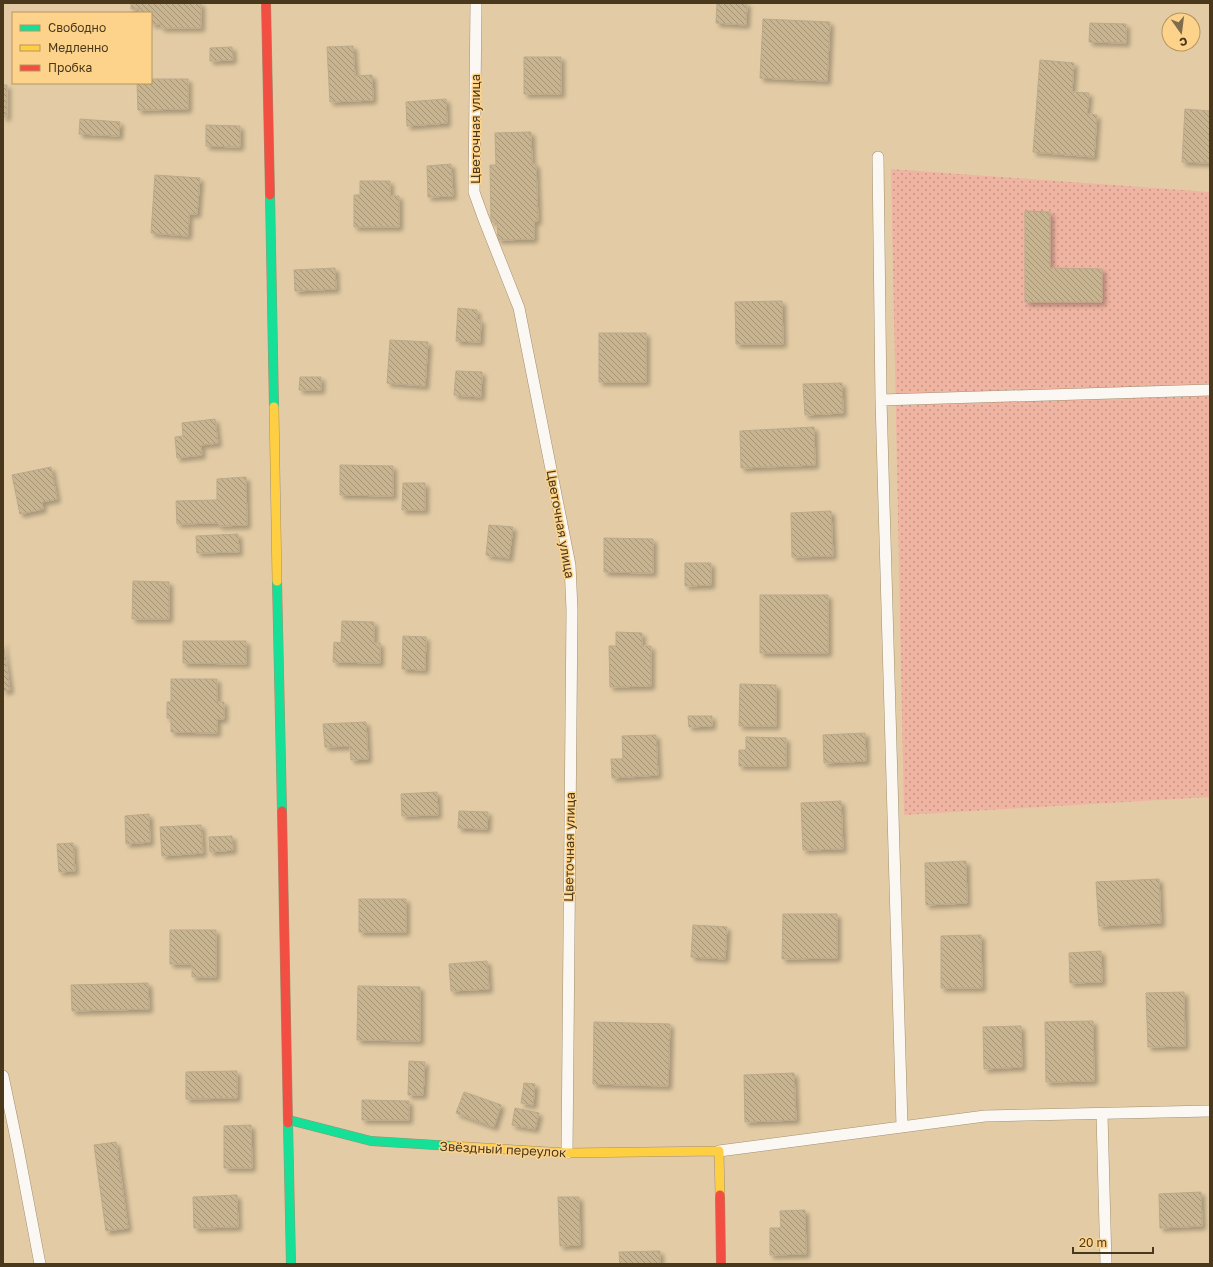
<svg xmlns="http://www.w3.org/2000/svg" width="1213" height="1267" font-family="'Golos Text',sans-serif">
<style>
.grass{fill:url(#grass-dots)}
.building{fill:url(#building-back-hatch);stroke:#bba98a;filter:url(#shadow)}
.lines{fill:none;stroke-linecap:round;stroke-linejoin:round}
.lane-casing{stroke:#a29070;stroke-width:12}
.fast-casing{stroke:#a29070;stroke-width:10}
.slow-casing{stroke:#a29070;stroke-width:10}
.jam-casing{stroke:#a29070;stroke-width:10}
.lane{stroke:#fbf7f2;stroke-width:11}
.fast{stroke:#16e098;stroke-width:9}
.slow{stroke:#ffcf43;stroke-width:9}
.jam{stroke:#f24e42;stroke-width:9}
.labels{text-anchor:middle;stroke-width:3;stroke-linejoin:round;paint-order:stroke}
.street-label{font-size:13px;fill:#49381b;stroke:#fdd38b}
</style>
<defs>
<pattern id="grass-dots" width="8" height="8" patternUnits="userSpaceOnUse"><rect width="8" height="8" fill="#f0b4a2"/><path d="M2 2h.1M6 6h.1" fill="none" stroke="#c49383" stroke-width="1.8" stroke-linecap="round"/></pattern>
<pattern id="building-back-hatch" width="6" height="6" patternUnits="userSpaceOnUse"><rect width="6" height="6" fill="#c9b490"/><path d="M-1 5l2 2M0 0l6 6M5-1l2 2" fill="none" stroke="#a59375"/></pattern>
<filter id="shadow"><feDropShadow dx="3.5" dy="3.5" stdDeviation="2" flood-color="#0004"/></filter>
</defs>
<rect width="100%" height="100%" fill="#e3cca5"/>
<path class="grass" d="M891,169L1210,192V797L904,815Z"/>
<path class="building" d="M131,3H201V28H161V24H151V13H139V9H131Z
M717,3H747L746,25L716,23Z
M763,19L830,22L827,81L760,78Z
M1090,23L1126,24V43L1089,42Z
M353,46L355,76L372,75L373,100L330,102L327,47Z
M232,47L233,60L210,61V48Z
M524,57H561V94H524Z
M1040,60L1074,63L1072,92L1089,93L1087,114L1097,115L1094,157L1033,152Z
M151,79H188V109L138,110L137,83H151Z
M3,85H7V117H3Z
M446,99L447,123L407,126L406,102Z
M1185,109L1210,111V163L1182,162Z
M80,119L120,122L119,136L79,134Z
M206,125L240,126V147L206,146Z
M531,132L532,164H536L538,221H534V239L498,240L497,222H491L490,165H496L495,133Z
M451,164L453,196L428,197L427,166Z
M155,175L200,178L197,214H189L188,236L151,233Z
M360,181H390V196H399V227H354V195H360Z
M1025,211L1050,212V268L1102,269V302H1025Z
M335,268L336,289L295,291L294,270Z
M782,301L783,344H736L735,302Z
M458,308L477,310V320H481L480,342L456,341Z
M599,333H646V382H599Z
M390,340L428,342L425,386L387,383Z
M456,371L482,372L481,397L454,395Z
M300,377H321V390H299Z
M842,383L843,413L805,415L803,384Z
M215,419L218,443L201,445L202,455L177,458L175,437L183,436L182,423Z
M814,427L815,465L741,468L740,431Z
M340,465L393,466V496L340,495Z
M51,467L57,499L42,502L43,509L20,514L12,475Z
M246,477L247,525L219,526L218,523L177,524L176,501L217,500V479Z
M403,483H425V510H402Z
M831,511L833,556L792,557L791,513Z
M489,525L513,527L509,558L486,555Z
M238,534L239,552L197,553L196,536Z
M604,538L653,539V573L604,572Z
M685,563H711V585L685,586Z
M133,581L169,582V619H132Z
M760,595H828V653H760Z
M342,621L374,622V643H380V663L333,662L334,642L341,643Z
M616,632L642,633V646H651V686L610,687L609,646H616Z
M403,636L426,637L425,670L402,669Z
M183,641H246V664L183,663Z
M3,642L10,690L3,691Z
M171,679H217V702H224V719H217V733L171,732V718H167V702H171Z
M740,684L776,685V726H739Z
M688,716H712V726L689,727Z
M366,722L368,759L351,760L350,746L325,747L323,724Z
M865,733L866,761L824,763L823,735Z
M656,735L658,775L612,778L611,759H623L622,736Z
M746,737L786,738V766H739V750H746Z
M437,792L438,815L402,816L401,794Z
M841,801L843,849L803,850L801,803Z
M459,811L488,812L487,829L458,828Z
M149,814L150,842L126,844L125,816Z
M201,825L203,853L162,856L160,827Z
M232,836L233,850L210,852L209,837Z
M73,843L75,871L59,872L57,844Z
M966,861L967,903L926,905L925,863Z
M1159,879L1161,923L1099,926L1096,882Z
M359,899H406V932H359Z
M783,914H837V958L782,959Z
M693,925L727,927L725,959L691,957Z
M170,930H216V977H192V964H170Z
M981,935L982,988H941V936Z
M1101,951L1102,982L1070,983L1069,953Z
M487,961L489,989L451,991L449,964Z
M148,983L149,1009L72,1011L71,985Z
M358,986L420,987V1041L357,1040Z
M1184,992L1185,1046L1148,1047L1146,993Z
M1093,1021L1094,1081L1046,1082L1045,1022Z
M594,1022L670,1024L668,1086L593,1084Z
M1021,1026L1022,1067L984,1069L983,1027Z
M409,1061L425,1062L423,1095H408Z
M237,1071V1098L186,1099V1072Z
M794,1073L796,1120L745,1122L744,1075Z
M524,1083L535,1084L533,1105L521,1103Z
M464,1092L501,1105L494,1127L456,1113Z
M362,1100L409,1101V1120H362Z
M515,1108L539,1113L535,1129L512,1125Z
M251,1125L252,1168H224V1126Z
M116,1142L128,1228L106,1231L94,1145Z
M1201,1192L1202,1226L1160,1228L1159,1194Z
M237,1195L238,1227L194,1228L193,1197Z
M558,1197H579L580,1245L560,1246Z
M805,1210L806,1254L770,1255V1228H781L780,1211Z
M660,1251V1264H620L619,1252Z"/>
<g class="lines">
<g class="lane-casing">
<path id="lane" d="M476,3L474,192L483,217L519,308L570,565L572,610L567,1153
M878,157L881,400L902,1126
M881,400L1210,390
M3,1076L18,1148L40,1264
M1102,1114L1106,1264
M719,1151L985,1116L1210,1111"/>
</g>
<g class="fast-casing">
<path id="fast" d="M270,195L274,407
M277,581L282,811
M289,1120L371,1141L452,1146
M288,1123L291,1264"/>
</g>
<g class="slow-casing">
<path id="slow" d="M274,407L277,581
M452,1146L567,1153L719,1151L720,1195"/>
</g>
<g class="jam-casing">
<path id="jam" d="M266,3L270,195
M282,811L288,1123
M720,1195L721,1264"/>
</g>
<use href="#lane" class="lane"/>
<use href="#fast" class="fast"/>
<use href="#slow" class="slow"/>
<use href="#jam" class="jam"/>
</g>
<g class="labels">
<g class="street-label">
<text transform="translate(475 129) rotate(-90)" y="5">Цветочная улица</text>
<text transform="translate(561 524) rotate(80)" y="5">Цветочная улица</text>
<text transform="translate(569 847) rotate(-89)" y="5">Цветочная улица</text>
<text transform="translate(503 1149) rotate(3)" y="5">Звёздный переулок</text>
</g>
</g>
<rect width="1213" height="1267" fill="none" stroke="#49381b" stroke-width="8"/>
<rect x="12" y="12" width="140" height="72" fill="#fdd38b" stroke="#b5955e"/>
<rect x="20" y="25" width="20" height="6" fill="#16e098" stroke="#b5955e"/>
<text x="48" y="32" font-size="12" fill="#49381b">Свободно</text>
<rect x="20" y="45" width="20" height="6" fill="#ffcf43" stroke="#b5955e"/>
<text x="48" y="52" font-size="12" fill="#49381b">Медленно</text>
<rect x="20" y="65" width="20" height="6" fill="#f24e42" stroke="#b5955e"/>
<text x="48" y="72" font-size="12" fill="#49381b">Пробка</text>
<g transform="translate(1181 32) rotate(166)"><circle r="19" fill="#fdd38b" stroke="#b5955e"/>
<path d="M0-3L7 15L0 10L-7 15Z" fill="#7f6c4b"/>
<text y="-6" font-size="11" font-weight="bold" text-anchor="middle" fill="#49381b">С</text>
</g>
<path d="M1073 1247v6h80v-6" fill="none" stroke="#49381b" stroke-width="2"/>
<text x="1079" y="1247" font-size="12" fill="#49381b" stroke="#fdd38b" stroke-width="3" paint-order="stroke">20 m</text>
</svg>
